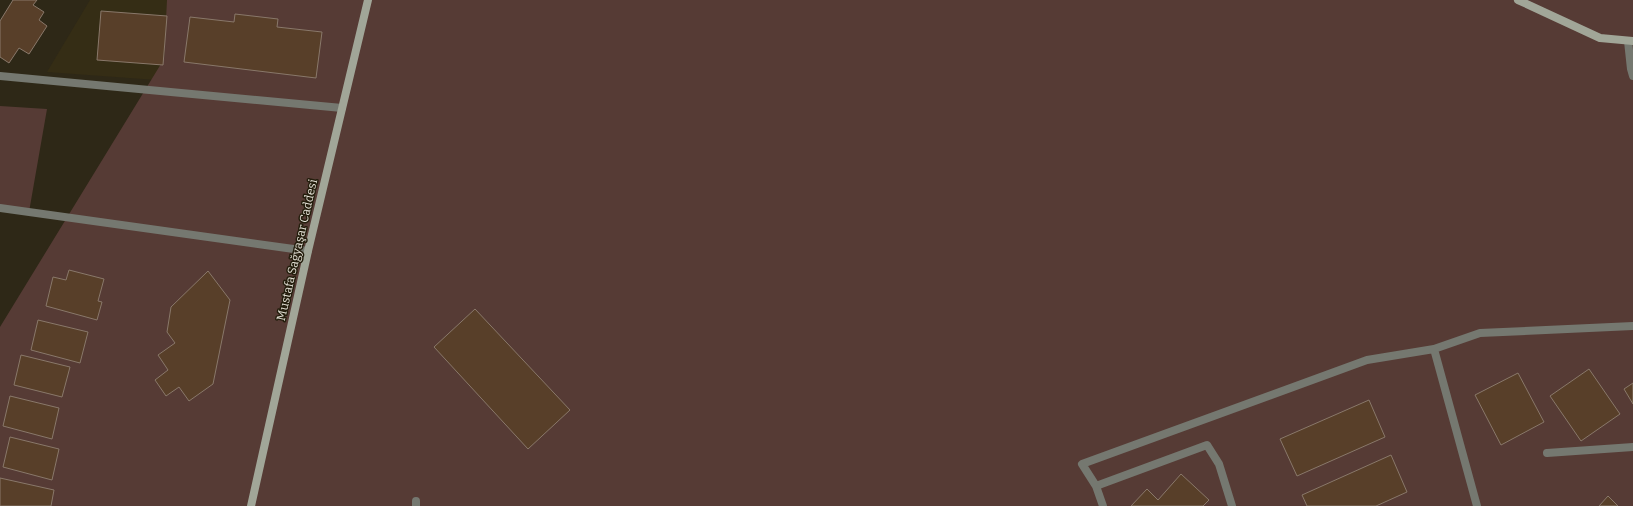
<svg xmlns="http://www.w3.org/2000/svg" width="1633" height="506" font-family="Bitter,serif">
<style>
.built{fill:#352d15}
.green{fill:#563b35}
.building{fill:#583f29;stroke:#89786a}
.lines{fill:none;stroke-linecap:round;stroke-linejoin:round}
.lane{stroke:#757870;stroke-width:8}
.street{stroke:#757870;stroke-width:8}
.secondary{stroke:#a1a698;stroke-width:8}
.labels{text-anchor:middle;stroke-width:3;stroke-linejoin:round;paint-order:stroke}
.street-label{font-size:12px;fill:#e1ded3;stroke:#241e0d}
</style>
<rect width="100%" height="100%" fill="#2e2817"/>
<path class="built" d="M90,0H347L323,92L47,72Z"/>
<path class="green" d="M167,0H1633V506H0V327L164,59Z
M0,106L47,109L29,212L0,210Z"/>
<path class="building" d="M13,0H37L33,5L44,12L39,20L47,26L29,54L19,48L9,63L0,57V21Z
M101,11L167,16L163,65L97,60Z
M235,14L278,19L277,27L322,32L316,78L184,62L190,17L234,22Z
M69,270L104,279L98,301L102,302L97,320L46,306L53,277L66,280Z
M208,271L230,300L213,384L189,401L179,387L166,396L155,380L168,370L158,355L175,343L167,332L171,307Z
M475,309L570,410L528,449L434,347Z
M38,320L88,332L80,363L31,350Z
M21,355L70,367L62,397L14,385Z
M1589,369L1620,414L1581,441L1550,396Z
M1518,373L1544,422L1501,445L1475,395Z
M1633,383V404L1624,389Z
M10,396L59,408L52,439L3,426Z
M1369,400L1385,437L1297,476L1280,439Z
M10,437L59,449L52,480L3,467Z
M1391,455L1407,492L1376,506H1307L1302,495Z
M1181,474L1209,500L1203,506H1131L1147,489L1158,500Z
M0,478L54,490L51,506H0Z
M1608,496L1618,506H1599Z"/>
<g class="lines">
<path class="lane" d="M1547,453L1633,447"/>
<path class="street" d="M1628,41L1631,69L1633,76
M0,76L342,108
M0,208L308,251
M1434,349L1477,506
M1096,486L1207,445L1219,464L1232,506
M416,506V501
M1103,506L1096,486L1082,464L1367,360L1434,349L1480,333L1633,326"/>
<path class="secondary" d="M1518,0L1600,38L1633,41
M251,506L308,251L368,0"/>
</g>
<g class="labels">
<g class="street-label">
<text transform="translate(297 250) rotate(-77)" y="4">Mustafa Sağyaşar Caddesi</text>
</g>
</g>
</svg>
